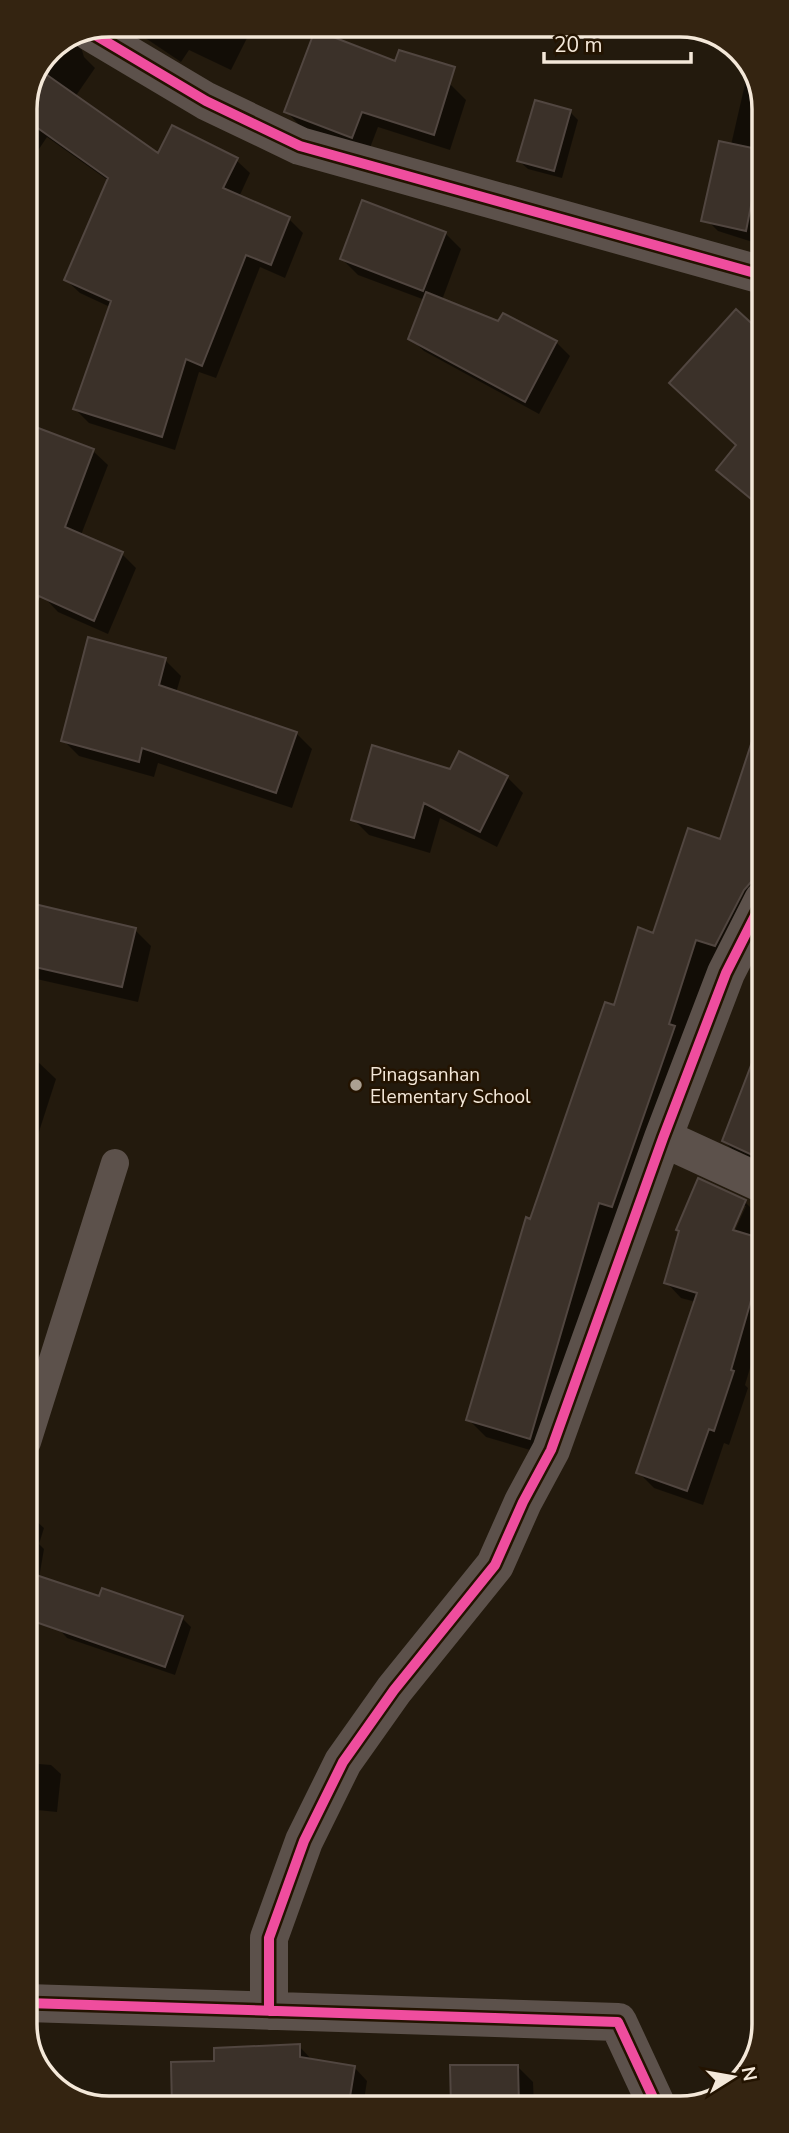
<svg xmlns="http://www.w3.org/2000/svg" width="789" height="2133" font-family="'Nunito Sans',sans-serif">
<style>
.shadow{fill:#0007;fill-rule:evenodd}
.building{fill:#3b3129;stroke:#514640;stroke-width:2}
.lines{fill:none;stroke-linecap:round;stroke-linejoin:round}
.lane{stroke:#5c514b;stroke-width:28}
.street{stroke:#5c514b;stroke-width:38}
.cycleway-casing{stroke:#231300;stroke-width:15}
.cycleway{stroke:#ef4d9e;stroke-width:10}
.poi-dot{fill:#aba092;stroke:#231300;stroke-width:2.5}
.labels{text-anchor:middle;stroke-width:5;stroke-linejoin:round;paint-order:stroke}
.poi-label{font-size:19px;fill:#f4e8d9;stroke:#231300;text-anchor:start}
.rim{fill:none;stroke:#f4e8d9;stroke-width:3.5}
</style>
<rect width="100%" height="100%" fill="#231a0d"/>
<path class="shadow" d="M126,25H236L248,36L231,70L189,50L181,62Z
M86,34L81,47L84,57L95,68L75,97L159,155L236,160L250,173L239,197L289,219L303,233L285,278L260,267L216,378L199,372L175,450L89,423L75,409L110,307L80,293L66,280L109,181L47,137L25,170V103L49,49Z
M748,71L752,72L762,86V245L718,231L703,216L731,145Z
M450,84L466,100L450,150L378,127L368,153L302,128L286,111Z
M570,112L578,120L562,178L528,169L519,161Z
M445,233L461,249L442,300L499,324L556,342L570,356L539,414L424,351L410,338L425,300L358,275L342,259Z
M762,336V509L718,470L738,445Z
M34,428L93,451L108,465L81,535L122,554L136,568L108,634L58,612L43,596Z
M165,660L181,676L176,693L296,733L312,749L292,808L158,763L154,777L79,756L63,740Z
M451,771L507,777L523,793L497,847L440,818L430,853L369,835L353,819Z
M763,808V905L547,1455L486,1437L468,1419L531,1221L615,1007L655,935L721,841Z
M29,904L135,930L151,946L138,1002L32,978L26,971V918Z
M763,1039V1168L741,1158L724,1141Z
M26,1057L37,1061L56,1079L26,1172Z
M745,1202L760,1217L752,1237L763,1241V1324L745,1385L748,1388L729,1445L724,1443L703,1505L654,1488L638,1472L696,1302L681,1298L666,1282ZM742,1206H746L731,1239L728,1237Z
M27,1518L34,1519L44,1528L39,1544L44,1549L39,1578L100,1599L182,1618L191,1627L175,1675L67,1638L58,1628L59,1626L27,1618Z
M27,1763L51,1765L61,1774L57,1812L27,1809Z
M299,2046L312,2060L354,2067L367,2081L363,2107L184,2108L216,2063Z
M517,2066L533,2082L534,2106L452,2107Z
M43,2070H50L64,2085L65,2094L57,2091Z"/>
<path class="building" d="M315,30L395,61L399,50L455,67L434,135L362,112L352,138L284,112Z
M40,70L158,153L172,125L238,158L223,188L290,217L271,265L246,255L202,366L186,359L162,437L73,409L111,301L64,280L108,178L25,119V103Z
M535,100L571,110L554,171L517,161Z
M719,141L762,150L746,231L701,221Z
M362,200L446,232L423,291L340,259Z
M426,292L498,321L503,313L557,341L525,402L408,339Z
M736,309L762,333V508L716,470L736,445L669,383Z
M25,423L94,449L65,527L123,552L94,621L39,596L29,622L25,621Z
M88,637L166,658L159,685L297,732L276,793L142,748L139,762L61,741Z
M755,732L763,733V878L752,881L744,890L715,946L696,940L669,1024L675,1026L612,1207L599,1203L530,1439L466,1420L526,1217L530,1219L605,1002L614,1005L638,927L653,933L688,828L720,839Z
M372,745L450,769L459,751L508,776L480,832L424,803L414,838L351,820Z
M26,902L136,928L122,987L26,965Z
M760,1042L763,1043V1160L722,1141Z
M698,1178L746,1200L733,1230L763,1239V1259L731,1370L734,1371L714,1431L709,1429L687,1491L636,1473L697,1293L664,1283L679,1231L676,1230Z
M27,1572L99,1596L102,1588L183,1616L165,1667L27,1619Z
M300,2044V2057L355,2066L349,2103L318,2098L320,2107L172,2108L171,2062L214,2061V2048Z
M450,2065H518L519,2106L451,2107Z"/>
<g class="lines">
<path class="lane" d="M27,1442L115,1163"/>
<path class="street" d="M90,32L206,101L300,146L762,275
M663,1138L763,1184
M27,2003L618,2022L657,2106
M269,2011V1938L304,1841L343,1762L394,1690L495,1565L523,1502L551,1450L663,1138L726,973L763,900"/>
<g class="cycleway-casing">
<path id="cycleway" d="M90,32L206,101L300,146L762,275
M27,2003L618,2022L657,2106
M269,2011V1938L304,1841L343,1762L394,1690L495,1565L523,1502L551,1450L663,1138L726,973L763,900"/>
</g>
<use href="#cycleway" class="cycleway"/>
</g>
<circle class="poi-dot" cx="356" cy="1085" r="7"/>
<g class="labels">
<g class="poi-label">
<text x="370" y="1081">Pinagsanhan<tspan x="370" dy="22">Elementary School</tspan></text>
</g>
</g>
<path d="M0 0H789V2133H0ZM109 37H680A72 72 0 0 1 752 109V2024A72 72 0 0 1 680 2096H109A72 72 0 0 1 37 2024V109A72 72 0 0 1 109 37Z" fill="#342411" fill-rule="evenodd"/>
<path class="rim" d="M109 37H680A72 72 0 0 1 752 109V2024A72 72 0 0 1 680 2096H109A72 72 0 0 1 37 2024V109A72 72 0 0 1 109 37Z"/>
<g transform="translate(733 2077) rotate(79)" stroke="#231300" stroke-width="5" paint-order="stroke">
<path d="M0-5L12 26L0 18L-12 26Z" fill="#f4e8d9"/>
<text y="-10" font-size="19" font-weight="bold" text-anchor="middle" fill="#f4e8d9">N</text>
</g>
<path d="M544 52v10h147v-10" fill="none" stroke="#f4e8d9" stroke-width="3.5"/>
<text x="554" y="52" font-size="21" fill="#f4e8d9" stroke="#231300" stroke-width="5" paint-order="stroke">20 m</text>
</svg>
